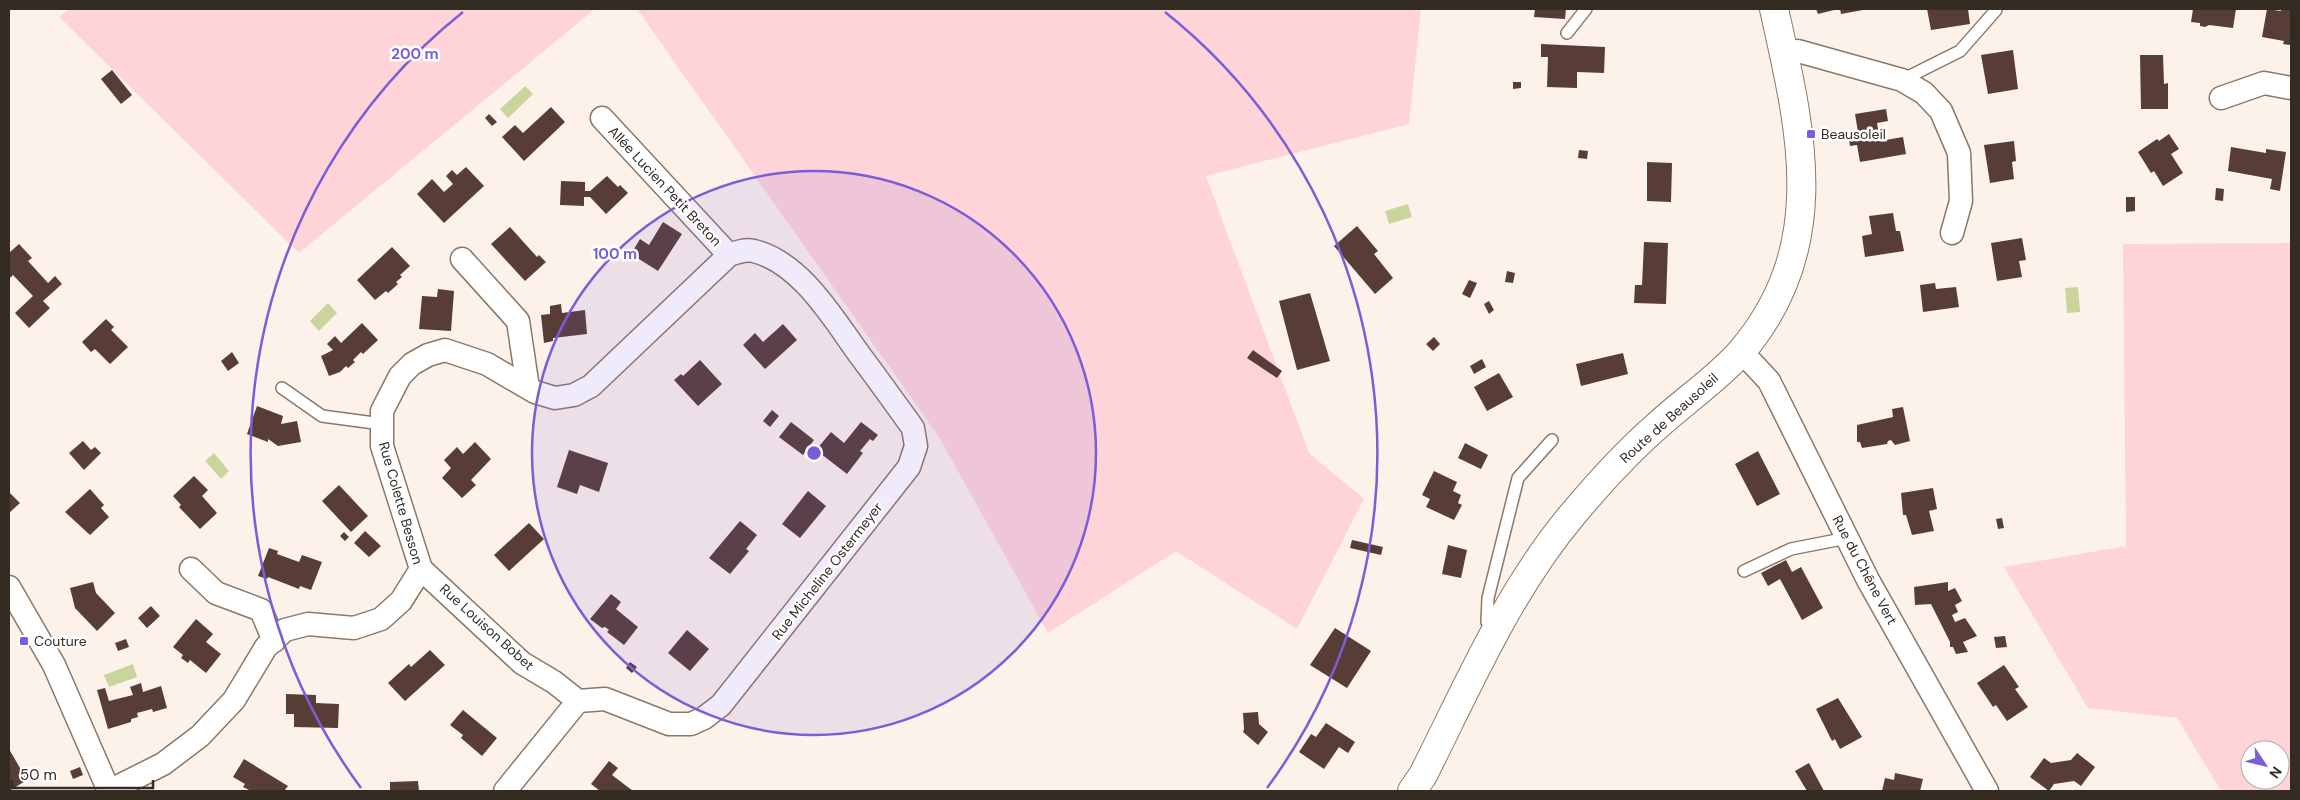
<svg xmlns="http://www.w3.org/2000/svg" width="2300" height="800" font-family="'DM Sans',sans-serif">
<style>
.green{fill:#ffd4d9;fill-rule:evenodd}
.water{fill:#cad59e}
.building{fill:#573d36}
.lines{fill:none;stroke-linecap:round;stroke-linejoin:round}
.lane-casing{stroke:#8d7865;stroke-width:14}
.street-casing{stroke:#8d7865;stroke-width:25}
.secondary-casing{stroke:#8d7865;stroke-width:30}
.lane{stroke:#fff;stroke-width:11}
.street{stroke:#fff;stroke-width:22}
.secondary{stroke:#fff;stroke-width:28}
.ring{fill:none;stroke:#7a5dd8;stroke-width:2.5}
.poi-dot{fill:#7a5dd8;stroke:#fff;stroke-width:2}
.labels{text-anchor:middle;stroke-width:5;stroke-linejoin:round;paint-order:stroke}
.poi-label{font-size:14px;fill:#342b23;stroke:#fff;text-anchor:start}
.street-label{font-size:14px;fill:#342b23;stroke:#fff}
.centre{fill:#7a5dd8;stroke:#fff;stroke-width:2.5}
.ring-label{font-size:15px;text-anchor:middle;font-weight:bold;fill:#7a5dd8;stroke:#fff;stroke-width:5;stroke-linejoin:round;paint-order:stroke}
</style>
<rect width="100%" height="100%" fill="#fcf2ea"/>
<path class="green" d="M69,9H595L299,253L59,17Z
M637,9H1421L1409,124L1206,176L1309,453L1364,499L1297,629L1176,551L1048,633L939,437Z
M2291,243V791H2221L2177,718L2088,708L2004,567L2126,546L2123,244ZM2250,750H2280V780H2250Z"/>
<path class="water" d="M525,86L533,94L508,118L500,109Z
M1408,204L1412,217L1389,224L1385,211Z
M2078,287L2080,312L2067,313L2065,288Z
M328,303L337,313L319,331L310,321Z
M214,453L229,471L221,479L205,461Z
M133,664L137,677L109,687L104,675Z"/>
<path class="building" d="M1535,9H1566L1565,19L1534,17Z
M1816,9H1838L1818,14Z
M1840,9H1863V10L1841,14Z
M1927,9H1968L1970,24L1931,30Z
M2193,9H2236L2233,28L2209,25L2205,27L2200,26V23L2191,22Z
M2267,9L2281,11V9H2291L2290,45L2283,44L2284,41L2262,37Z
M1541,44L1605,47L1604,73L1577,72V88L1547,87L1548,57H1541Z
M2013,50L2018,89L1988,94L1981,55Z
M2140,55H2163L2164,84L2168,83V109H2141Z
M112,70L132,95L121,104L101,79Z
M1513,82H1521V88L1513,89Z
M551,107L565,122L524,161L502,137L515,125L523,133Z
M1886,109L1888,121L1877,123L1880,141L1903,137L1906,154L1860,162L1857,145L1850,146L1848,134L1858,132L1855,114Z
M489,114L497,122L492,126L485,118Z
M2169,134L2179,149L2171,154L2183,173L2163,186L2154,171L2151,173L2138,152L2157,139L2159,141Z
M2014,141L2016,161L2012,162L2014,179L1990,183L1984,145Z
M2231,147L2266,153V149L2286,152L2280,191L2270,189L2272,179L2228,171Z
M1579,150L1588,151L1587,159L1578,158Z
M1647,162L1672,163L1671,202L1647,201Z
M466,167L484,186L444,223L417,194L432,179L444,192L453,184L446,176L452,170L457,175Z
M607,176L618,187L620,185L628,193L606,214L590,197H584V206L560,205L561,181L585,182V191H590Z
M2216,188L2224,189L2223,201L2215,200Z
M2126,197H2135V211L2126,212Z
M1893,213L1896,231H1900L1904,251L1865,257L1862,236L1872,234L1869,216Z
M663,222L682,234L658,271L631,254L640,239L649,245Z
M1357,226L1378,251L1374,254L1393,278L1375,294L1334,246Z
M510,227L537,257L539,255L546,262L525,281L491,244Z
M2022,238L2026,260L2019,261L2022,277L1997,281L1991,243Z
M1644,242L1668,243L1666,304L1634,303L1635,285H1642Z
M19,244L32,258L28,261L48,283L55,276L62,284L43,301L50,308L29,328L15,313L33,296L13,275L9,279V253Z
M392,247L410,266L400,275L402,277L396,282L398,284L388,293L386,291L375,300L357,280Z
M1507,271L1515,273L1513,283L1505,282Z
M1469,280L1477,283L1470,298L1462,294Z
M1935,283L1936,289L1956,287L1959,307L1923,312L1920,285Z
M438,289L454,291L451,331L419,329L422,296L437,297Z
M1310,293L1330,361L1297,370L1279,301Z
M1489,301L1494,310L1489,314L1484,304Z
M561,304L562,313L585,310L587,334L553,338V341L544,343L541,315L550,314V306Z
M106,319L114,327L111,330L128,347L110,364L95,349L91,352L82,342Z
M362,323L378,340L363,354L361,352L353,360L355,362L348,368L346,366L340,372L329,376L321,356L333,350L327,344L335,336L341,343Z
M783,324L797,340L765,369L743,345L755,333L763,342Z
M1434,337L1440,344L1433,351L1426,344Z
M1253,350L1282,371L1277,378L1247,358Z
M232,352L239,363L228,371L221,361Z
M1623,353L1628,374L1581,386L1576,364Z
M1482,359L1486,367L1474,374L1470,366Z
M700,360L722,384L698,406L674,380L681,374L683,376Z
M1499,373L1513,397L1487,411L1474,387Z
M257,406L283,416L281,424L297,421L301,442L278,446L268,439V442L247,434Z
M1903,407L1910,441L1895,445L1891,440L1888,441L1887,444L1862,448L1860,442H1857V425L1893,417L1892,409Z
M772,410L779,416L770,427L763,421Z
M791,422L814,440L803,455L779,437Z
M861,422L878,435L873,441L870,439L860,451L863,453L847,474L816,450L831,432L844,443Z
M83,441L91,450L95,447L101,453L84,470L69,453Z
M475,442L491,459L471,480L476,485L462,498L442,478L451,468L444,460L457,447L463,454Z
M1465,443L1488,455L1481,469L1458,458Z
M569,450L608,463L599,492L580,485L577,494L557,487Z
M1758,451L1780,494L1757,506L1735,464Z
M1434,471L1457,482L1453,491L1461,495L1458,503L1462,505L1454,520L1426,507L1430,499L1422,495Z
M194,476L208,490L202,496L217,513L200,529L179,507L181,505L173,496Z
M339,485L368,516L351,532L322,501Z
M1933,488L1937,509L1929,511L1934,531L1912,535L1906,515H1903L1901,493Z
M90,489L104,505L101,508L109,517L90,535L65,512Z
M808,491L826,506L800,538L782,524Z
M9,492L20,503L9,513Z
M2002,518L2004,528L1998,529L1996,519Z
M740,521L757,535L746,549L749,551L730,574L709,558Z
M529,523L544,539L509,571L494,555Z
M365,531L381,546L369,557L354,543Z
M344,532L349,537L345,541L340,536Z
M1352,540L1383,547L1381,555L1350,548Z
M1448,545L1467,550L1461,578L1442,574Z
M269,548L278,551L277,554L299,562L302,555L322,562L311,590L300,586L299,589L268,577L267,579L258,576Z
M1786,560L1792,572L1801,567L1823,608L1802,620L1780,579L1768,586L1761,573Z
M93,582L96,593L115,613L97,631L75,608L70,588Z
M1948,582V591L1955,588L1962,601L1955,605L1958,612L1952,615L1955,622L1965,618L1977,636L1963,642L1968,652L1956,654L1953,647H1950V642L1931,604L1915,605L1914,587Z
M611,594L621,602L616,609L638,627L624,645L607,632L609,630L605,627L602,628L590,619Z
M151,606L160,616L147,628L138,618Z
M196,619L213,634L206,642L221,654L206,673L190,660L188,663L181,658L183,655L173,647Z
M1335,628L1371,651L1347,688L1310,665Z
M687,630L709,649L690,671L668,653Z
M2005,636L2007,647L1996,648L1994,637Z
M126,639L129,647L118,651L115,643Z
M430,650L445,665L405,701L388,683L409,664L411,667Z
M630,662L637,667L632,673L626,668Z
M2004,665L2019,687L2015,689L2028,707L2007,721L1996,705L1993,707L1977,683Z
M141,683L143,692L161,686L167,708L153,712L152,709L137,713L138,717L131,719V722L108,729L97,690L105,688L109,701L133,695L130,687Z
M286,694L316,695V703L339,704L338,728L294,727V714H286Z
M1838,698L1862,737L1840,749L1835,739L1832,741L1816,709Z
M463,710L497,738L482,756L461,738L463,735L450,725Z
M1258,712L1259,724L1268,732L1258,745L1243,732L1244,729L1243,713Z
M1326,723L1355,742L1348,753L1339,747L1324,769L1299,752L1311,734L1316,737Z
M9,749L27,780L9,791Z
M2077,753L2095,767L2081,786L2074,781L2054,784L2049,791L2030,777L2044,758L2051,763L2071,760Z
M244,759L288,786L284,791H251L243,787L245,784L233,777Z
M609,761L618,768L612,775L633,791H600L591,784Z
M1809,763L1824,791H1807L1795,771Z
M80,767L83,775L73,779L70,771Z
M1895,773L1923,779L1920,791H1882L1885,778L1894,780Z
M418,781L419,791H390V782Z"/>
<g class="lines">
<g class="lane-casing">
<path id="lane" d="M1567,33L1586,9
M1902,80L1960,51L1996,10
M282,388L322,416L382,424
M1744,571L1791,549L1847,538
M1495,626L1487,622L1488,598L1518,478L1552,440"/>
</g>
<g class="street-casing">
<path id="street" d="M1784,53L1798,51L1902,80L1924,93L1941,111L1959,153L1961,201L1952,233
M2221,98L2264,83L2291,88
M602,118L729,255
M462,259L518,321L528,388
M1741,351L1769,381L1868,580L1987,791
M191,569L216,593L261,610L274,641
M421,569L522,663L554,682L578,701
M9,587L54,665L109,791
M109,791L163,764L200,736L234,700L266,647L285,630L308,624L354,628L381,619L401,601L421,569L382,446V411L400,376L412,364L428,355L445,350L487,364L535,392L555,398L574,395L591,386L729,255C737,252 745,249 754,251C801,263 833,318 859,354C877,378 895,403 913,428L916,446L909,467L721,705L704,718L691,724H669L605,699L578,701L505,791"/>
</g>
<g class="secondary-casing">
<path id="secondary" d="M1412,791L1423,775C1468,686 1508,591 1573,514C1599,483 1626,453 1657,426C1684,401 1716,380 1741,352C1831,247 1801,130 1774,9"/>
</g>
<use href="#lane" class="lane"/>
<use href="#street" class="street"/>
<use href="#secondary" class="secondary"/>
</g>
<circle cx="814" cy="453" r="282" fill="#7a5dd8" fill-opacity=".12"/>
<g class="ring">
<circle cx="814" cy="453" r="282"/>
<path d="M361 788A564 564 0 0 1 463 12M1165 12A564 564 0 0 1 1267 788"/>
</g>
<g class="poi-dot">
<rect x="1806" y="129" width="10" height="10" rx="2.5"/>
<rect x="19" y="636" width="10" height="10" rx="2.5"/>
</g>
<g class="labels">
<g class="poi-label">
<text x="1821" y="139">Beausoleil</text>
<text x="34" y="646">Couture</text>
</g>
<g class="street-label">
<text transform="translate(665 186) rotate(47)" y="5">Allée Lucien Petit Breton</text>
<text transform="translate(1669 418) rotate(-42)" y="5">Route de Beausoleil</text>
<text transform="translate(401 503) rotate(74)" y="5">Rue Colette Besson</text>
<text transform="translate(1865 570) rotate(62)" y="5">Rue du Chêne Vert</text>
<text transform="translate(827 571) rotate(-52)" y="5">Rue Micheline Ostermeyer</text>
<text transform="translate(487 627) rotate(42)" y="5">Rue Louison Bobet</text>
</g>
</g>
<circle cx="814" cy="453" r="8" class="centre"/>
<g class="ring-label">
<text x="415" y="59">200 m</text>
<text x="615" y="259">100 m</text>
</g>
<rect width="2300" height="800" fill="none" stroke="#342b23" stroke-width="20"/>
<g transform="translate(2265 765) rotate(125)"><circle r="24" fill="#ffffff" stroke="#aeaaa7"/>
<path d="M0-4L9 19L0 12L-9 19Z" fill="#7a5dd8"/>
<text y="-8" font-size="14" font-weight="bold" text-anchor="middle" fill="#342b23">N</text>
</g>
<path d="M12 780v8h141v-8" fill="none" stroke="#342b23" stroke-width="2.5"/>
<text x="20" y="780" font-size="15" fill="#342b23" stroke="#ffffff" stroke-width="4" paint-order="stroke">50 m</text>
</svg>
